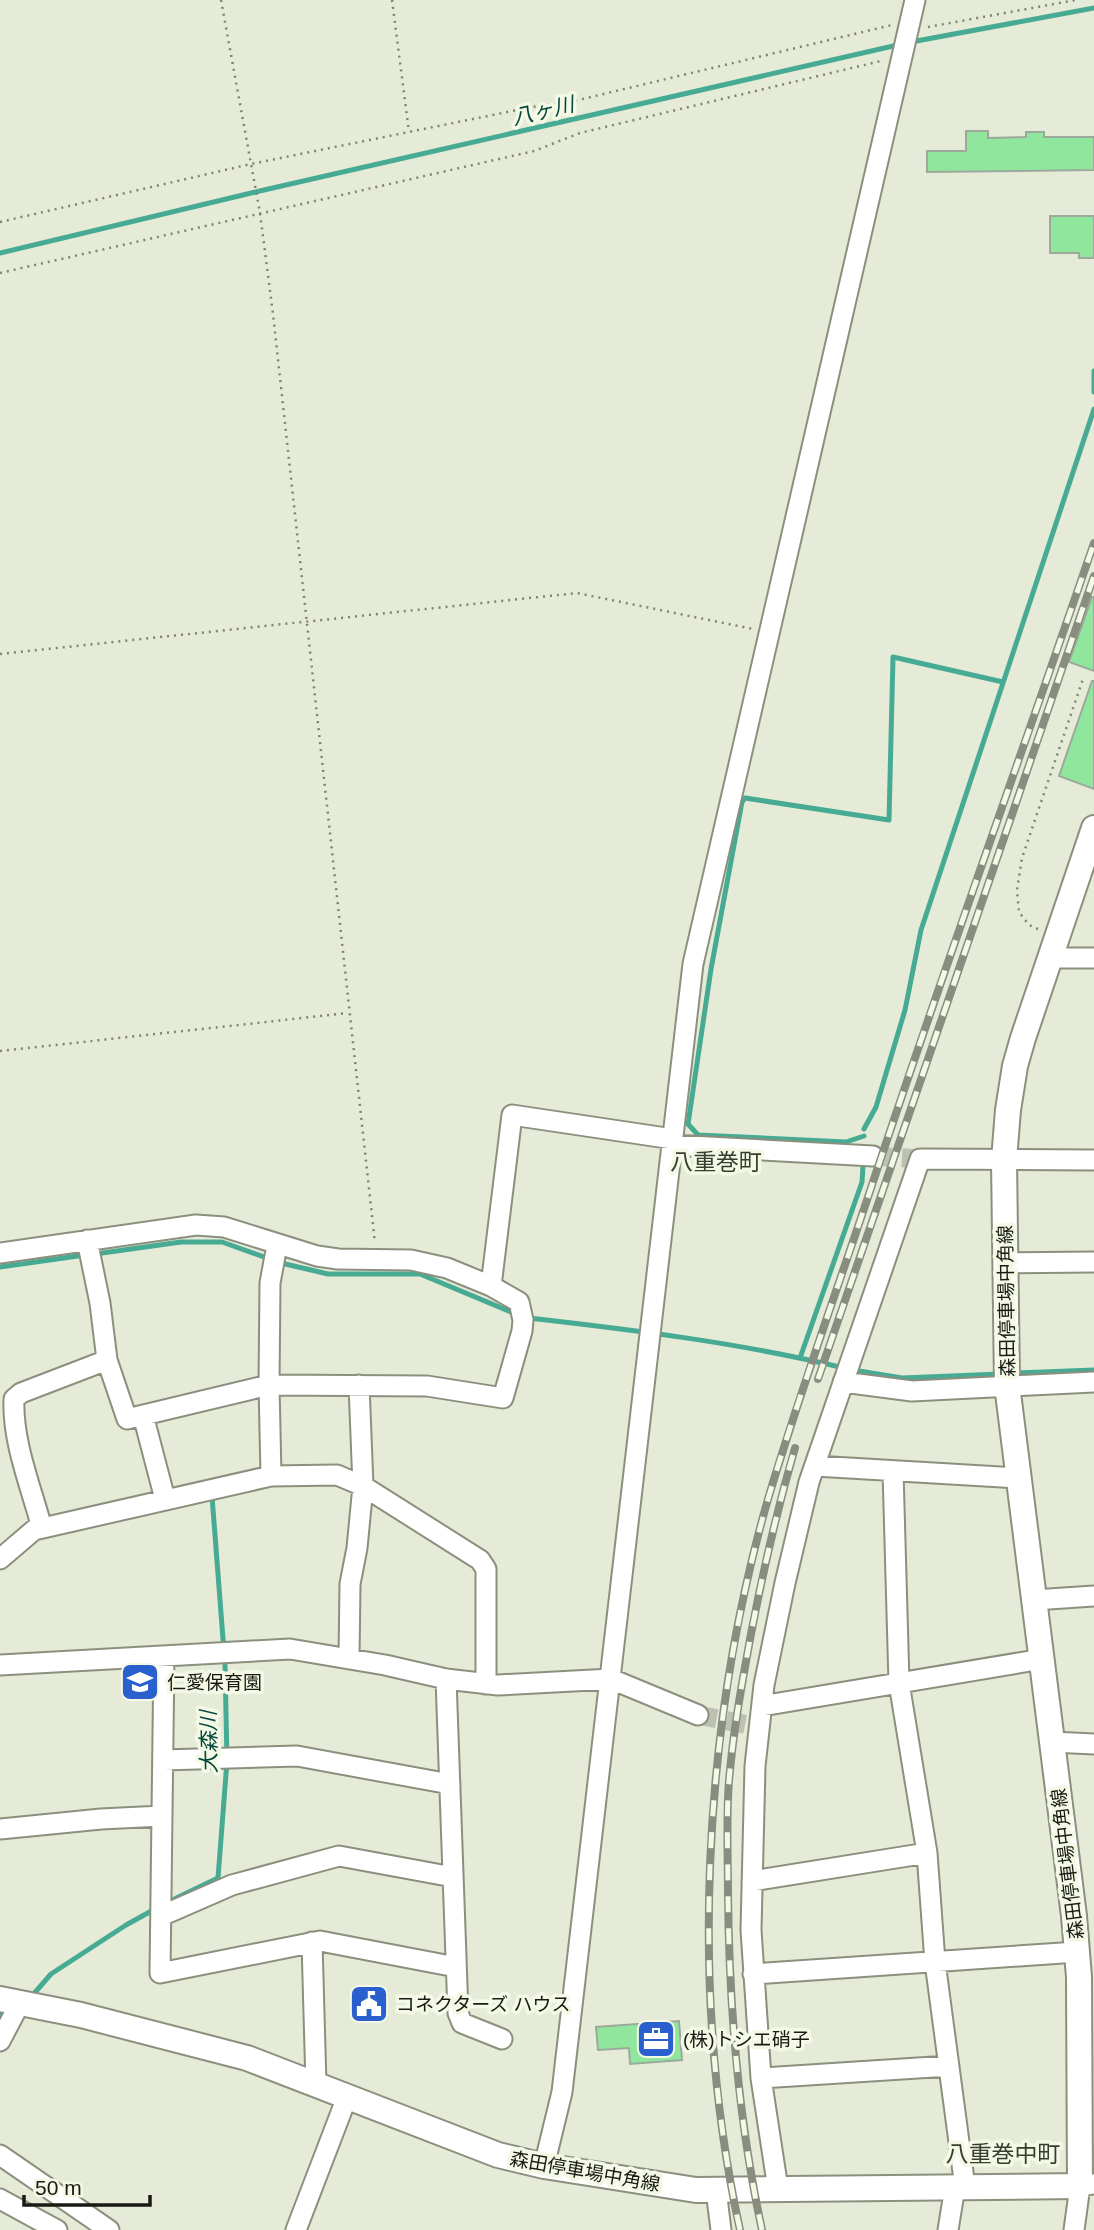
<svg xmlns="http://www.w3.org/2000/svg" width="1094" height="2230" font-family="Helvetica,'Noto Sans JP',sans-serif">
<style>
.lines{fill:none;stroke-linecap:round;stroke-linejoin:round}
.stream{stroke:#47ab94;stroke-width:5}
.building{fill:#91e69e;stroke:#9baa9c;stroke-width:2}
.minor-tunnel{stroke:#bdc1b1;stroke-width:19;stroke-dasharray:19 10;stroke-linecap:butt}
.minor-casing{stroke:#8b907e;stroke-width:23}
.major-casing{stroke:#8b907e;stroke-width:28}
.path{stroke:#7f8275;stroke-width:2.5;stroke-dasharray:2 5;stroke-linecap:butt}
.minor{stroke:#fff;stroke-width:19}
.major{stroke:#fff;stroke-width:24}
.rail-casing{stroke:#898d7f;stroke-width:8}
.rail{stroke:#f3f9e5;stroke-width:5;stroke-dasharray:16;stroke-linecap:butt}
.labels{text-anchor:middle;stroke-width:7;stroke-linejoin:round;paint-order:stroke}
.street-label{font-size:19px;fill:#181a13;stroke:#f3f9e5}
.poi-label{font-size:19px;fill:#181a13;stroke:#f3f9e5;text-anchor:start}
.water-label{font-size:21px;font-style:italic;fill:#04463b;stroke:#f3f9e5}
.quarter-label{font-size:23px;fill:#393d2d;stroke:#f3f9e5}
</style>
<rect width="100%" height="100%" fill="#e6ebd8"/>
<g class="lines">
<path class="stream" d="M911,42L1094,8
M0,253L264,190L902,44
M1094,371V392
M864,1129L876,1107L905,1010L921,930L1094,409
M864,1136L846,1142L698,1135L688,1124L711,969L742,802L745,798L889,820L893,657L1003,682
M95,1254L181,1242H222L281,1263L328,1274H420L516,1314
M0,1267L85,1255
M529,1318C634,1330 741,1343 844,1368
M800,1358L862,1182L863,1166
M853,1370L902,1378L1000,1374
M1013,1373L1094,1370
M166,1903L218,1878L227,1761L225,1665L212,1496
M31,1997L51,1974L126,1925L155,1909
M0,2017L2,2013"/>
</g>
<path class="building" d="M966,131H988V138L1026,137V132H1044V137H1094V170L927,172V151H966Z
M1050,216H1094V258H1079V253H1050Z
M1092,597H1094V671L1069,662Z
M1092,681H1094V789L1059,776Z
M679,2021L682,2060L630,2064L629,2048L598,2050L596,2027Z"/>
<g class="lines">
<path class="minor-tunnel" d="M873,1156L920,1159
M698,1715L749,1725"/>
<g class="minor-casing">
<path id="minor" d="M1050,958H1094
M673,1145L873,1156
M87,1240L100,1303L107,1360L127,1419L269,1385L427,1386L503,1398L522,1331L523,1320L519,1302L491,1286
M0,1253L196,1225L224,1227L317,1256L338,1259L411,1260L447,1268L491,1286L512,1115L673,1139
M1004,1263L1094,1262
M843,1382L912,1391L1094,1382
M143,1415L165,1499
M815,1466L1019,1478
M893,1471L899,1683L927,1853L935,1962L965,2187
M271,1476L269,1385L270,1283L277,1245
M42,1528C31,1487 12,1441 14,1399L21,1393L107,1360
M0,1559L34,1530L271,1476L337,1475L363,1486L480,1560L486,1569V1684
M1034,1600L1094,1596
M164,1656L160,1973L320,1941L456,1967
M349,1659L350,1584L357,1548L363,1486L359,1385
M0,1665L290,1649L385,1665L446,1679L498,1685L611,1679L698,1715
M446,1679L458,2013L462,2023L502,2039
M762,1706L1042,1659
M1052,1742L1094,1744
M163,1760L297,1756L450,1784
M0,1829L101,1819L162,1816
M752,1881L927,1853
M161,1916L232,1885L339,1856L453,1877
M312,1942L316,2085
M753,1974L1077,1952
M0,2041L20,2003
M761,2078L949,2066
M0,2155L109,2230
M544,2166L562,2092L693,964L915,0
M778,2189L761,2078L751,1930L755,1766L764,1685L785,1583L809,1482L920,1159L1094,1160
M716,2190L721,2230
M0,2199L57,2230
M296,2230L347,2097
M948,2230L955,2187
M1074,2230L1080,2186L1094,2184"/>
</g>
<g class="major-casing">
<path id="major" d="M0,1999L81,2015L247,2058L498,2155L544,2166L696,2190L1080,2186L1079,1977L1074,1916L1007,1385L1004,1160L1008,1110L1015,1066L1023,1038L1094,828"/>
</g>
<path class="path" d="M221,0L260,213L273,314L375,1243
M392,0L409,132
M928,27L1076,0
M0,222L251,164L532,107L570,102L892,25
M0,273L534,151L580,133L881,61
M0,654L577,593L753,629
M1038,929L1029,925L1019,912L1017,890L1022,858L1084,676
M0,1051L348,1013"/>
<use href="#minor" class="minor"/>
<use href="#major" class="major"/>
<g class="rail-casing">
<path id="rail" d="M818,1379L1094,576
M740,2230C689,1996 702,1729 768,1499C799,1395 836,1293 870,1191C942,974 1020,759 1094,543
M762,2230C738,2119 729,2006 728,1893C728,1856 726,1818 729,1781C733,1732 742,1683 751,1634C763,1571 777,1510 795,1448"/>
</g>
<use href="#rail" class="rail"/>
</g>
<defs>
<g id="school-square" transform="scale(2.0125)"><rect x="-9" y="-9" width="18" height="18" rx="4" fill="#2a60ce" stroke="#f3f9e5"/><path d="M0-5L7-2L0 1L-7-2ZM-4 1L0 2.5L4 1V4Q0 6-4 4Z" fill="#fff"/></g>
<g id="civic-square" transform="scale(2.0125)"><rect x="-9" y="-9" width="18" height="18" rx="4" fill="#2a60ce" stroke="#f3f9e5"/><path d="M-.6-6.5H3V-4.5H.6V-3L4-1V1h2V6H-6V1h2V-1L-.6-3ZM-1.2 2.5V6h2.4V2.5Z" fill="#fff"/></g>
<g id="office-square" transform="scale(2.0125)"><rect x="-9" y="-9" width="18" height="18" rx="4" fill="#2a60ce" stroke="#f3f9e5"/><path d="M-6-3h4V-5.5h4V-3h4V5H-6ZM-1-4.5V-3h2v-1.5ZM-6 0V1H6V0Z" fill="#fff"/></g>
</defs>
<g fill-rule="evenodd">
<use href="#school-square" x="140" y="1682"/>
<use href="#civic-square" x="369" y="2004"/>
<use href="#office-square" x="656" y="2039"/>
</g>
<g class="labels">
<g class="street-label">
<text transform="translate(1006 1301) rotate(-91)" y="7">森田停車場中角線</text>
<text transform="translate(1067 1864) rotate(-97)" y="7">森田停車場中角線</text>
<text transform="translate(585 2171) rotate(10)" y="7">森田停車場中角線</text>
</g>
<g class="poi-label">
<text x="167" y="1689">仁愛保育園</text>
<text x="396" y="2011">コネクターズ ハウス</text>
<text x="683" y="2046">(株)トシエ硝子</text>
</g>
<g class="water-label">
<text transform="translate(543 111) rotate(-13)" y="7">八ヶ川</text>
<text transform="translate(209 1742) rotate(-91)" y="7">大森川</text>
</g>
<g class="quarter-label">
<text x="716" y="1170">八重巻町</text>
<text x="1003" y="2162">八重巻中町</text>
</g>
</g>
<path d="M24 2195v10h126v-10" fill="none" stroke="#181a13" stroke-width="3.5"/>
<text x="35" y="2195" font-size="21" fill="#181a13" stroke="#f3f9e5" stroke-width="5" paint-order="stroke">50 m</text>
</svg>
